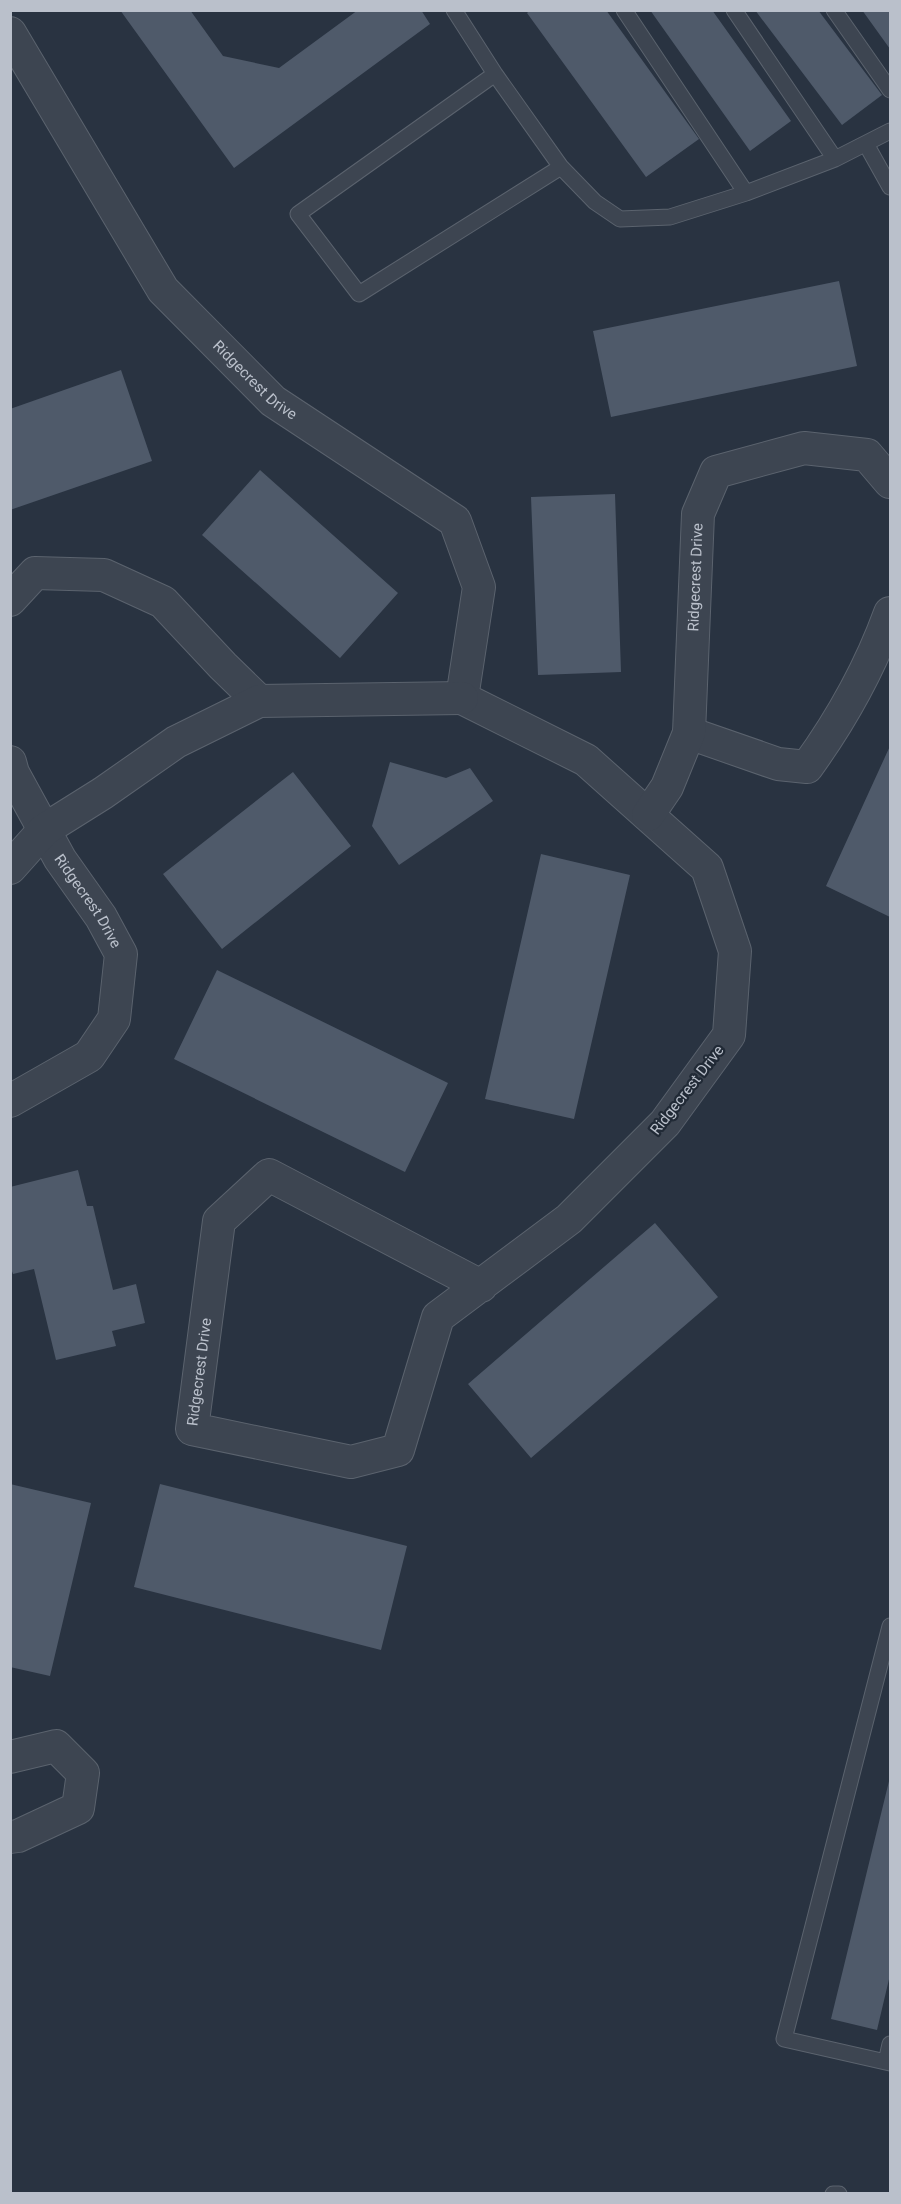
<svg xmlns="http://www.w3.org/2000/svg" width="901" height="2204" font-family="Roboto,sans-serif">
<style>
.building{fill:#4f5a6a}
.lines{fill:none;stroke-linecap:round;stroke-linejoin:round}
.service-casing{stroke:#5b636e;stroke-width:17}
.minor-casing{stroke:#5b636e;stroke-width:34}
.service{stroke:#3d4551;stroke-width:15}
.minor{stroke:#3d4551;stroke-width:32}
.labels{text-anchor:middle;stroke-width:4.5;stroke-linejoin:round;paint-order:stroke}
.street-label{font-size:15px;fill:#bac0cb;stroke:#212a36}
</style>
<rect width="100%" height="100%" fill="#293341"/>
<path class="building" d="M120,10H190L223,56L279,68L358,10H421L430,24L234,168Z
M530,10H606L699,139L646,177L527,13Z
M650,10H712L791,121L750,151Z
M755,10H818L882,95L842,125Z
M862,10H890V49Z
M839,281L857,366L611,417L593,331Z
M121,370L152,461L10,510V409Z
M260,470L398,593L340,658L202,535Z
M615,494L621,672L538,675L531,497Z
M890,746V917L826,886Z
M390,762L446,778L470,768L493,801L399,865L372,826Z
M293,772L351,846L222,949L163,874Z
M541,854L630,875L574,1119L485,1099Z
M217,970L448,1083L405,1172L174,1059Z
M78,1170L87,1206H93L113,1290L136,1284L145,1323L112,1331L116,1346L56,1360L34,1269L13,1274L10,1266V1187Z
M655,1223L718,1297L531,1458L468,1384Z
M10,1484L91,1503L50,1676L10,1667Z
M160,1484L407,1546L381,1650L134,1587Z
M890,1777V1975L877,2030L831,2019Z"/>
<g class="lines">
<g class="service-casing">
<path id="service" d="M454,10L495,74L561,167L359,294L298,214L495,74
M624,10L746,193
M734,10L835,159
M834,10L890,90
M866,144L890,187
M561,167L595,202L620,219L670,217L746,193L835,159L890,131
M890,1626L784,2039L890,2063
M886,2062L890,2044
M833,2194H839"/>
</g>
<g class="minor-casing">
<g id="minor">
<path id="s1" d="M10,33L163,290L273,401L455,521L479,587L462,698L586,760L707,868L735,951L729,1035L665,1123L569,1219L438,1317L398,1450L351,1462L192,1429L219,1221L269,1175L481,1286"/>
<path d="M10,600L35,573L104,575L163,602L223,666L259,701"/>
<path d="M689,733L778,764L807,767C841,720 870,668 890,613"/>
<path id="s2" d="M10,762L13,773L60,859L101,917L121,954L114,1019L89,1056L10,1101"/>
<path id="s3" d="M648,815L667,787L689,733L698,514L716,472L804,448L867,455L890,482"/>
<path d="M10,868L44,830L103,793L176,742L259,701L462,698"/>
<path d="M10,1757L56,1746L83,1773L78,1808L18,1836L10,1837"/>
</g>
</g>
<use href="#service" class="service"/>
<use href="#minor" class="minor"/>
</g>
<g class="labels">
<g class="street-label">
<text dy="5" stroke="none"><textPath href="#s1" startOffset="428">Ridgecrest Drive</textPath></text>
<text dy="5" stroke="none"><textPath href="#s3" startOffset="248">Ridgecrest Drive</textPath></text>
<text dy="5" stroke="none"><textPath href="#s2" startOffset="160">Ridgecrest Drive</textPath></text>
<text transform="translate(687 1090) rotate(-52)" y="5">Ridgecrest Drive</text>
<text dy="5" stroke="none"><textPath href="#s1" startOffset="2144">Ridgecrest Drive</textPath></text>
</g>
</g>
<rect width="901" height="2204" fill="none" stroke="#bac0cb" stroke-width="24"/>
</svg>
